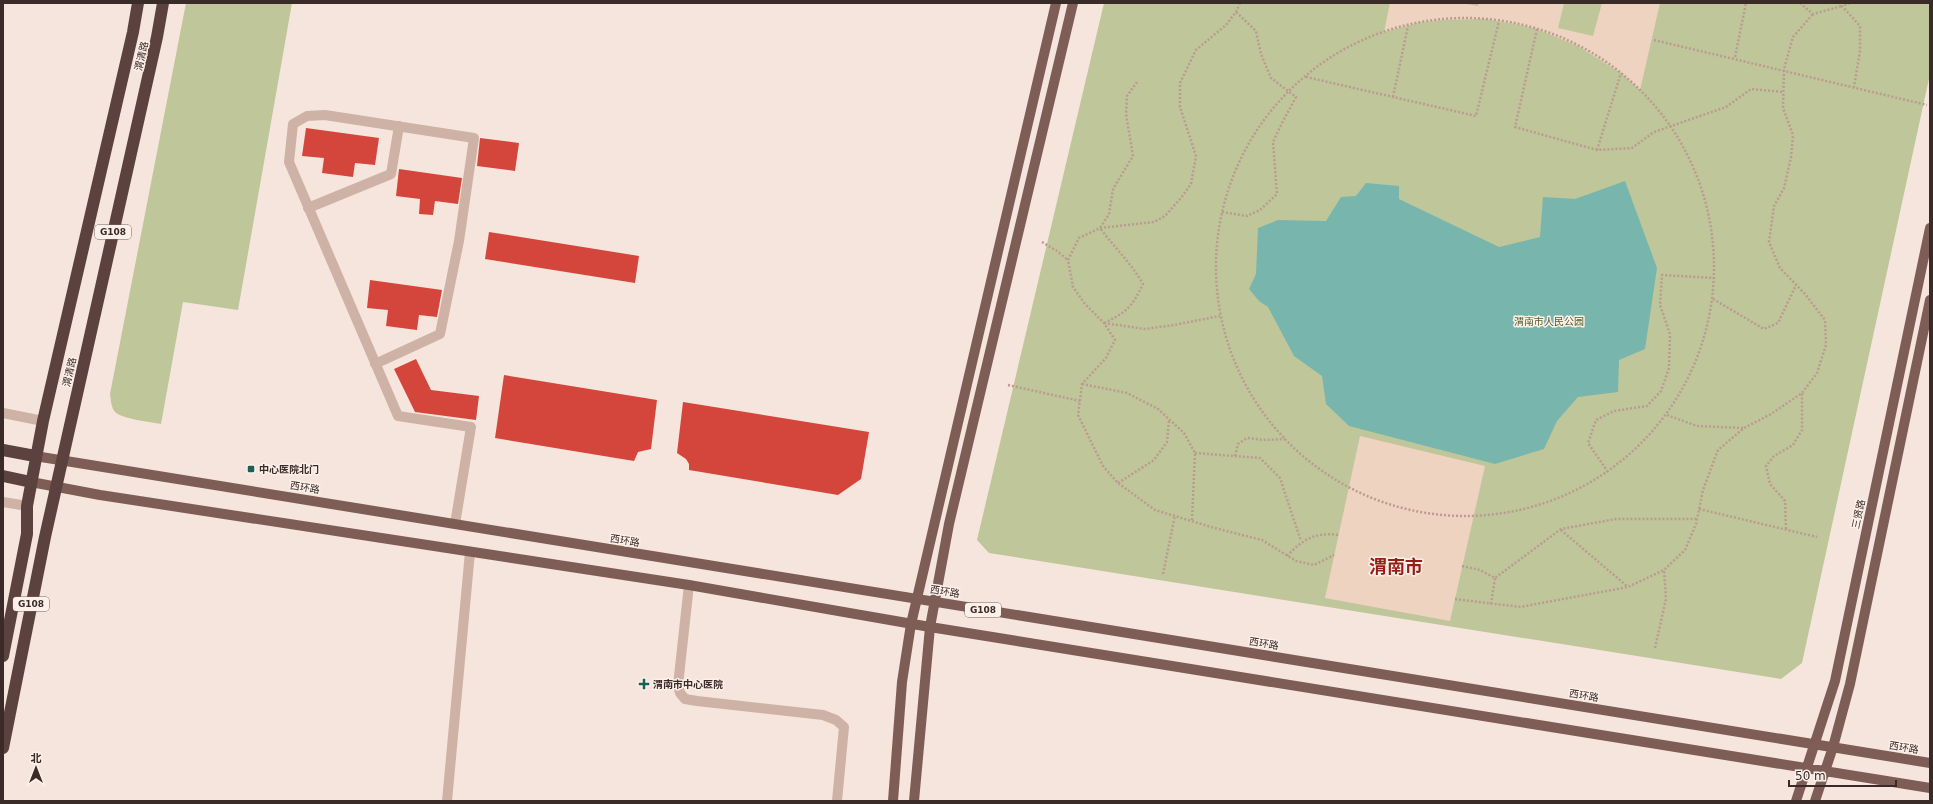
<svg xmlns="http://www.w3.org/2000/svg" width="1933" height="804" font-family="'DejaVu Sans','Noto Sans SC',sans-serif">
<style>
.green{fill:#bfc69a}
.plaza{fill:#efd3c1}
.water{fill:#78b6ad}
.building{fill:#d4463c}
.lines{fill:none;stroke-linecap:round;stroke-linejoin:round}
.path{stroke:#bb9b90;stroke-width:2.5;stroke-dasharray:2 2;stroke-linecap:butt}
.minor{stroke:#cfb2a6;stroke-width:10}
.major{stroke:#7e5d57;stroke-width:10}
.highway{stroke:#5c423e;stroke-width:12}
.poi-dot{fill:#186159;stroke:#fcf0e9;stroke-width:1.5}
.labels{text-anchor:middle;stroke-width:3;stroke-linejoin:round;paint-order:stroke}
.shield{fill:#fcf0e9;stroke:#746562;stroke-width:1}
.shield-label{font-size:9px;font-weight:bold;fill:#3a2a28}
.street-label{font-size:10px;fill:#3a2a28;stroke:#fcf0e9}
.park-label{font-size:10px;fill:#525c29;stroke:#fcf0e9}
.poi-label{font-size:10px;font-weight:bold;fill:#3a2a28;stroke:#fcf0e9;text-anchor:start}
.town-label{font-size:18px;font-weight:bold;fill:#931f17;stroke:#fcf0e9}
</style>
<rect width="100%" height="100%" fill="#f5e5dc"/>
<path class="green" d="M186,3H292L238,310L183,302L161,424C151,422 122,419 115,412C111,407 111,400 110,394Z
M1104,3H1930V74L1802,663L1781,679L989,553L977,540Z"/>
<path class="plaza" d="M1390,3H1460L1478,6L1479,3H1564L1558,28L1593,36L1602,3H1660L1640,90L1621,73L1578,46L1537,29L1514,24L1484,19L1442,20L1418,23L1384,32Z
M1360,436L1485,466L1450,621L1325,598Z"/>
<path class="water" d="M1625,181L1657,268L1645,349L1619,360L1618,392L1578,397L1557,421L1544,449L1495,464L1349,426L1326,404L1322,376L1294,356L1268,307L1259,301L1249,289L1256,274L1258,228L1278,220L1326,221L1341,197L1356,196L1366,183L1399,186V199L1499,247L1540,237L1543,197L1575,199Z"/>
<path class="building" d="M306,128L379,138L375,165L355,163L353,177L322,173L324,158L302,156Z
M480,138L519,143L515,171L477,166Z
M399,169L462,178L458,204L435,201L433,215L419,214L420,199L396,196Z
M489,232L639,256L635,283L485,259Z
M370,280L442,290L437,317L419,315L417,330L386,326L388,310L367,308Z
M416,359L431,390L479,396L476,420L415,412L394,369Z
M504,375L657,400L651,449L638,452L634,461L495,438Z
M683,402L869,432L861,479L838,495L689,470V464L686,459L677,453Z"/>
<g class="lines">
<path class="path" d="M1240,3L1236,12L1226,25L1196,50L1180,83V107L1196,156L1191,184L1181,198L1165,216L1154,222L1100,228L1079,238L1068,260L1073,287L1085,304L1104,323L1115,340L1106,358L1082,384L1078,415L1103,466L1118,483L1155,510L1211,527L1262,540L1296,561L1314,565L1334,555
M1800,3L1813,14L1842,6
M1850,3L1842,6L1860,26V51L1854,87
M1216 267a249 249 0 1 1 498 0a249 249 0 1 1-498 0Z
M1537,29L1515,127L1597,150L1632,148L1654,132L1726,107L1751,89L1783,92
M1654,40L1927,105
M1735,57L1746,3
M1306,77L1476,116L1499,21
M1393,97L1408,26
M1597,150L1621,73
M1222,212L1247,216L1260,210L1277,194L1273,142L1282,123L1296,97L1271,78L1261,54L1256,31L1236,12
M1042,242L1057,251L1068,260
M1713,299L1764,329L1778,323L1796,285
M1104,323C1127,312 1132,307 1143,284C1131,263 1114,247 1100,228L1109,214L1113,189L1133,156L1126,114L1127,96L1137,82
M1104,323L1145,329L1174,325L1220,316
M1082,384L1127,393L1158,409L1184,433L1195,453L1192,520
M1008,385L1080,401
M1667,415L1697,426L1743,428
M1195,453L1260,458L1280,478L1301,541
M1235,456L1238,444L1247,438L1265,440L1285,439
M1608,472L1588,443L1596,420L1614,411L1647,406L1661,391L1669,368L1670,334L1660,305L1662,275L1715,278
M1118,483L1154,460L1167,442L1169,420
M1699,509L1817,537
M1786,529L1785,501L1770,484L1766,466L1774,456L1793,445L1802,430V393
M1561,530L1628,587
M1287,556C1303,539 1315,532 1339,535
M1462,566L1480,570L1495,578L1561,529L1616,519H1697
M1163,574L1175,515
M1455,599L1520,607L1628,587L1664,570L1685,550L1696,524L1703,490L1718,450L1744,428L1771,414L1802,393L1817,373L1826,345L1825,320L1805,294L1780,268L1769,242L1774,206L1784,188L1791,157L1793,135L1783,108L1784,69L1793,37L1813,14
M1491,604L1495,578
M1655,648L1666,599L1664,570"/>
<path class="minor" d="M308,208L391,174L399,126
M375,364L440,334L459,241L474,138L325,115L307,116L293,124L289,162L398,416L471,427L455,524
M3,413L43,421
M3,502L27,506
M689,585L678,685L680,693L685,699L697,701L823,715L836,720L844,727L837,801
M447,801L470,552"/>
<path class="major" d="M35,456L1930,763
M31,482L100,495L689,585L930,627L1930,788
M893,801L902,682L911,624L1056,3
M914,801L930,627L949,524L1073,3
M1796,801L1835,681L1930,228
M1815,801L1833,747L1850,684L1930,300"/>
<path class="highway" d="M3,450L35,456
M3,476L31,482
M3,656L27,534V506L43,421L133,32L138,3
M3,748L45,537L157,37L163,3"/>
</g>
<g class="poi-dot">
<rect x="247" y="465" width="8" height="8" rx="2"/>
<path d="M642 678h4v4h4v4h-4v4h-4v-4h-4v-4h4z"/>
</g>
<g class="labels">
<g class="shield">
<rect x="95" y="225" width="36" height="14" rx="3"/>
<rect x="13" y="597" width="36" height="14" rx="3"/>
<rect x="965" y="603" width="36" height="14" rx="3"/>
</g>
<g class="shield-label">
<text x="113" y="235">G108</text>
<text x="31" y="607">G108</text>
<text x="983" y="613">G108</text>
</g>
<g class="street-label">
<text transform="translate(141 56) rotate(-77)" y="4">渭清路</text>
<text transform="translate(69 372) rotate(-77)" y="4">渭清路</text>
<text transform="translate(305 487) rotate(9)" y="4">西环路</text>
<text transform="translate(1858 514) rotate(-78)" y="4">三贤路</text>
<text transform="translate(625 540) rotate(9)" y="4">西环路</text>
<text transform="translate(945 591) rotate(9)" y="4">西环路</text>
<text transform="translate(1264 643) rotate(9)" y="4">西环路</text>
<text transform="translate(1584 695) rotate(9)" y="4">西环路</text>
<text transform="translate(1904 747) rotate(9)" y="4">西环路</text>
</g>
<g class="park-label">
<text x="1549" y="325">渭南市人民公园</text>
</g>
<g class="poi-label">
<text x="259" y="473">中心医院北门</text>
<text x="653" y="688">渭南市中心医院</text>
</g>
<g class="town-label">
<text x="1396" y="573">渭南市</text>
</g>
</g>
<rect width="1933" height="804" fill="none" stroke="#3a2a28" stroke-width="8"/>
<g transform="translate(36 768)" stroke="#fcf0e9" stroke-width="3" paint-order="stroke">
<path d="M0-3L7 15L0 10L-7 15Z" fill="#3a2a28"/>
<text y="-6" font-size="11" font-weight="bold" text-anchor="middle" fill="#3a2a28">北</text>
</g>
<path d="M1789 780v6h107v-6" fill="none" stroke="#3a2a28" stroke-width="2"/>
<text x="1795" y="780" font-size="12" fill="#3a2a28" stroke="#fcf0e9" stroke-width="3" paint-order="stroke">50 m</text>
</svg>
